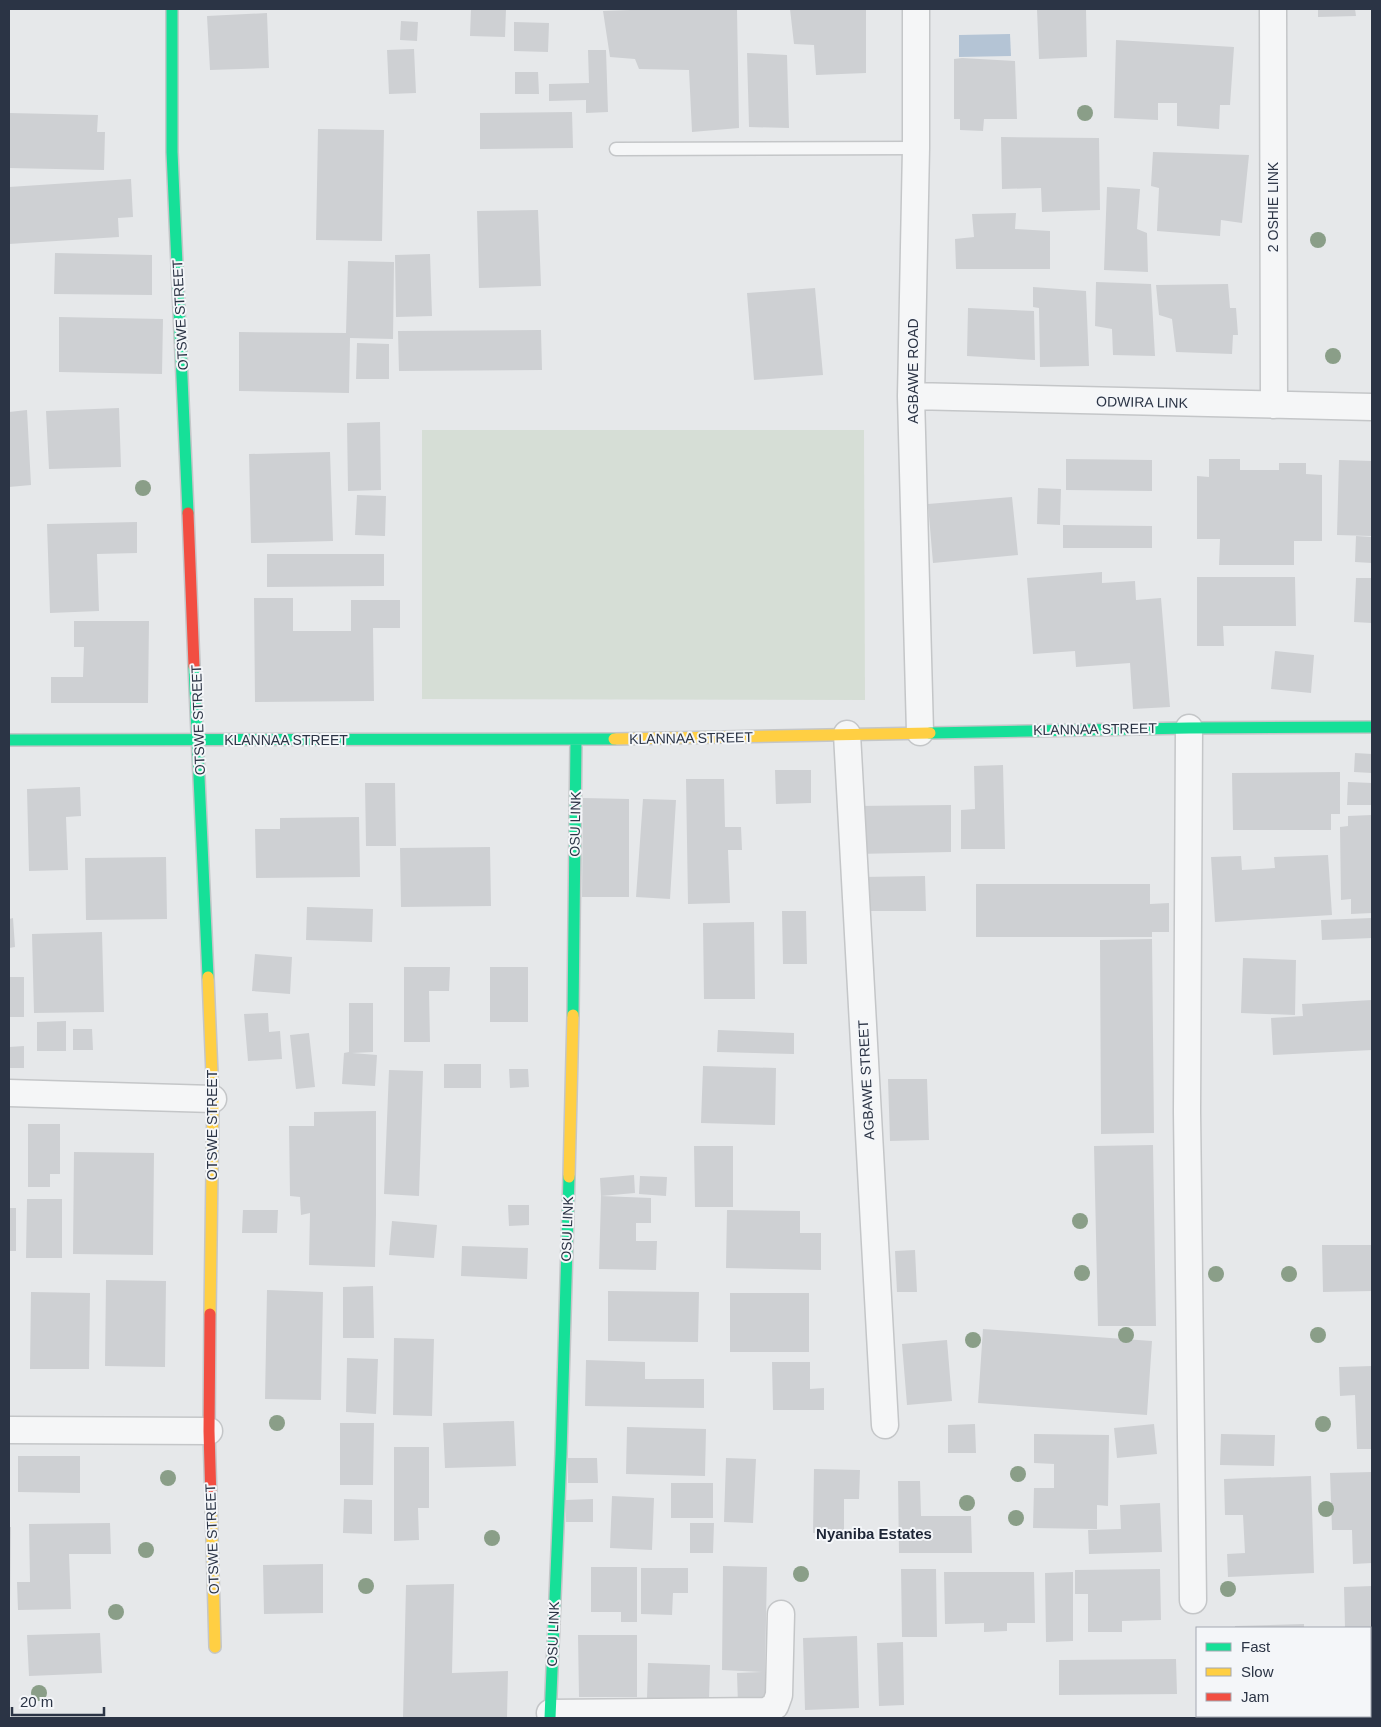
<svg xmlns="http://www.w3.org/2000/svg" width="1381" height="1727" font-family="Arial,sans-serif">
<style>
.green{fill:#d6ded6}
.water{fill:#b4c4d5}
.building{fill:#ced0d3}
.lines{fill:none;stroke-linecap:round;stroke-linejoin:round}
.lane-casing{stroke:#c4c6c8;stroke-width:15}
.street-casing{stroke:#c4c6c8;stroke-width:29}
.fast-casing{stroke:#c4c6c8;stroke-width:14}
.slow-casing{stroke:#c4c6c8;stroke-width:14}
.jam-casing{stroke:#c4c6c8;stroke-width:14}
.lane{stroke:#f5f6f7;stroke-width:12}
.street{stroke:#f5f6f7;stroke-width:26}
.fast{stroke:#16e098;stroke-width:11}
.slow{stroke:#ffcf43;stroke-width:11}
.jam{stroke:#f24e42;stroke-width:11}
.tree{fill:#8a9e88}
.labels{text-anchor:middle;stroke-width:4;stroke-linejoin:round;paint-order:stroke}
.street-label{font-size:14px;fill:#2b3445;stroke:#f4f6f9}
.neighbourhood-label{font-size:15px;font-weight:bold;fill:#1d2536;stroke:#f4f6f9}
</style>
<rect width="100%" height="100%" fill="#e6e8ea"/>
<path class="green" d="M422,430H864L865,700L422,699Z"/>
<path class="water" d="M1010,34L1011,56L959,57V35Z"/>
<path class="building" d="M471,9H506L505,37L470,36Z
M658,9H737L739,128L692,132L689,70L639,69L635,59L610,57L603,11Z
M790,9H866V73L816,75L814,45L794,44Z
M1037,9H1086L1087,57L1039,59Z
M1318,9H1355L1356,16L1318,17Z
M267,13L269,68L210,70L207,16Z
M401,21L418,22L417,41L400,40Z
M514,22L549,23L548,52L514,51Z
M1116,40L1234,47L1230,105H1220L1219,129L1177,126V103H1158V120L1114,118Z
M414,49L416,93L389,94L387,50Z
M588,50H606L608,112L586,113V100L549,101V84L589,83Z
M747,53L787,55L789,128L749,127Z
M962,58L1015,61L1017,119H984L983,131L960,130V119H954V59Z
M515,72H538L539,94H515Z
M572,112L573,148L480,149V113Z
M9,113L98,115L97,132H105L104,170L9,168Z
M318,129L384,130L382,241L316,240Z
M1001,137L1099,138L1100,210L1042,212L1041,188L1002,189Z
M1153,152L1249,155L1242,223L1221,220L1220,236L1157,231L1159,188L1151,186Z
M131,179L133,217L118,218L119,237L9,244V187Z
M1107,187L1140,189L1137,229L1147,233L1148,272L1104,270Z
M538,210L541,286L479,288L477,211Z
M1016,213L1015,229L1050,231V269H956L955,239L974,237L972,214Z
M55,253L152,255V295L54,294Z
M430,254L432,316L396,317L395,255Z
M348,261L394,262L393,339L350,338L349,393L239,391V332L346,333Z
M1096,282L1151,284L1155,356L1113,355L1112,329L1095,326Z
M1228,284L1230,308H1236L1238,335H1233L1232,354L1176,352L1172,319L1159,315L1156,285Z
M1033,287L1086,291L1089,366L1040,367L1039,308L1033,307Z
M815,288L823,375L754,380L747,293Z
M968,308L1034,311L1035,360L967,356Z
M59,317L163,319L162,374L59,372Z
M541,330L542,370L399,371L398,331Z
M357,343L389,344V379H356Z
M119,408L121,467L49,469L46,411Z
M27,410L31,485L9,487V412Z
M380,422L381,490L348,491L347,423Z
M330,452L333,541L251,543L249,454Z
M1066,459L1152,460V491L1066,490Z
M1209,459H1240V470H1279V463H1306V474L1322,475V541H1294V565H1219L1220,539H1197V476L1209,477Z
M1339,460L1372,461V536L1337,535Z
M1038,488L1061,489L1060,525L1037,524Z
M357,495L386,496L385,536L355,535Z
M1012,497L1018,555L933,563L928,504Z
M137,522V553L97,554L99,611L50,613L47,524Z
M1063,525L1152,526V548H1063Z
M1356,536L1372,537V563L1355,562Z
M267,554H384V586L267,587Z
M1102,572V583L1135,581L1136,600L1161,598L1170,707L1133,709L1130,663L1076,667L1075,651L1033,654L1027,578Z
M1197,577H1295L1296,626H1223L1224,646H1197Z
M1356,578H1372V623L1354,622Z
M254,598H293V631H351V600H400V628H373L374,701L255,702Z
M74,621H149L148,703H51V677H83L84,647H74Z
M1275,651L1314,655L1311,693L1271,689Z
M1355,753L1372,754V773L1354,772Z
M1003,765L1005,849H961V810L975,809L974,766Z
M775,770H811V803L776,804Z
M1340,772V814H1331V830H1233L1232,773Z
M686,779H724L725,827H741L742,850H728L730,903L688,904Z
M1348,782L1372,783V805H1347Z
M365,783H395L396,846H366Z
M80,787L81,816L66,817L68,870L29,871L27,789Z
M583,798L629,799V897H582Z
M643,799L676,800L670,899L636,897Z
M951,805V852L856,854L855,806Z
M1372,815V913L1351,914V899L1341,900L1340,827L1348,826V816Z
M359,817L360,877L256,878L255,829H280V818Z
M490,847L491,906L401,907L400,848Z
M1328,855L1332,915L1215,922L1211,857L1241,856L1242,870L1275,868L1274,857Z
M166,857L167,919L86,920L85,858Z
M925,876L926,911H863L862,877Z
M976,884H1150V904L1169,903V932H1152V937H976Z
M307,907L373,909L372,942L306,940Z
M782,911H806L807,964H783Z
M13,918L15,947L9,948V919Z
M1372,918V938L1322,940L1321,920Z
M754,922L755,999H704L703,923Z
M102,932L104,1012L34,1013L32,934Z
M1152,939L1154,1133L1101,1134L1100,940Z
M255,954L292,957L290,994L252,991Z
M1243,958L1296,960L1295,1015L1241,1013Z
M404,967H450L449,991H429L430,1042H404Z
M490,967H528V1022H490Z
M9,977H24V1017H9Z
M1372,1000V1050L1273,1055L1271,1018L1303,1016L1302,1004Z
M349,1003H373V1052L352,1053L377,1055L375,1086L342,1084L344,1053L349,1052Z
M268,1013L269,1032L280,1031L282,1059L248,1061L244,1014Z
M66,1021V1051H37V1022Z
M73,1029H92L93,1050H73Z
M718,1030L794,1033V1054L717,1052Z
M309,1033L315,1087L296,1089L290,1035Z
M24,1046V1068H9V1047Z
M444,1064H481V1088H444Z
M703,1066L776,1068L775,1125L701,1123Z
M509,1069H528L529,1087L510,1088Z
M389,1070L423,1071L419,1196L384,1194Z
M888,1079H927L929,1140L890,1141Z
M376,1111V1215L375,1267L309,1265L310,1213L301,1215L300,1197L290,1196L289,1126H314V1112Z
M28,1124H60V1174H50V1187H28Z
M1153,1145L1156,1326H1098L1094,1146Z
M694,1146H733V1207H695Z
M74,1152L154,1153L153,1255L73,1254Z
M634,1175L635,1193L601,1196L600,1178Z
M640,1176L667,1177L666,1196L639,1194Z
M601,1196L651,1198V1223H636V1241H657L656,1270L599,1269Z
M27,1199H62V1258H26Z
M508,1205H529V1225L509,1226Z
M9,1208H16V1251H9Z
M243,1210H278L277,1233H242Z
M727,1210L800,1211V1233H821V1270L726,1268Z
M392,1221L437,1225L434,1258L389,1255Z
M1322,1245H1372V1291L1323,1292Z
M462,1246L528,1248L527,1279L461,1276Z
M915,1250L917,1292H897L895,1251Z
M106,1280L166,1281L165,1367L105,1366Z
M373,1286L374,1338H343V1287Z
M267,1290L323,1292L321,1400L265,1399Z
M608,1291L699,1292L698,1342L608,1341Z
M31,1292L90,1293L89,1369H30Z
M730,1293H809V1352H730Z
M983,1329L1152,1341L1147,1415L978,1403Z
M394,1338L434,1339L432,1416L393,1415Z
M947,1340L952,1401L907,1405L902,1344Z
M347,1358L378,1359L376,1414L346,1412Z
M586,1360L645,1362V1379H704V1408L585,1406Z
M772,1362H810V1389L824,1388V1410H773Z
M1372,1366V1449H1357L1355,1395L1340,1396L1339,1367Z
M514,1421L516,1466L445,1468L443,1423Z
M340,1423H374L373,1485H340Z
M975,1424L976,1453H948V1425Z
M1154,1424L1157,1454L1117,1458L1114,1428Z
M627,1427L706,1429L705,1476L626,1474Z
M1034,1434L1109,1435L1108,1506L1097,1505V1529L1033,1528L1034,1488H1054V1464L1034,1463Z
M1221,1434L1275,1435L1274,1466L1220,1465Z
M394,1447H429V1508H418L419,1540L394,1541Z
M18,1456H80V1493L18,1492Z
M568,1458H597L598,1483H568Z
M726,1458L756,1459L753,1523L724,1522Z
M814,1469L860,1470L859,1499H844V1533H813Z
M1372,1472V1563L1353,1564L1352,1530H1332L1330,1473Z
M1311,1476L1314,1573L1228,1577L1227,1554L1245,1553L1243,1515H1225L1224,1479Z
M898,1481H920L921,1516H971L972,1553H899Z
M671,1483H713V1518H671Z
M612,1496L654,1498L652,1550L610,1548Z
M344,1499L372,1500V1534L343,1533Z
M593,1499V1522H566V1500Z
M1160,1503L1162,1552L1089,1554L1088,1530L1121,1529L1120,1505Z
M110,1523L111,1554H69L71,1609L18,1610L17,1582H30L29,1524Z
M690,1523H714L713,1553H690Z
M9,1527H11L10,1605H9Z
M323,1564V1613L264,1614L263,1565Z
M723,1566L767,1567L765,1672L767,1704L738,1705L737,1673L762,1672L722,1670Z
M591,1567H637V1622H621V1612H591Z
M641,1568H688V1593H673L672,1615L641,1614Z
M901,1569H936L937,1637H902Z
M1160,1569L1161,1620L1122,1621V1632H1088V1594H1075V1570Z
M944,1572H1034L1035,1623H1007V1631L984,1632V1623L945,1624Z
M1073,1572V1641L1046,1642L1045,1573Z
M454,1584L452,1673L508,1671L507,1718H403L406,1585Z
M1372,1586V1708H1370V1628H1345L1344,1587Z
M1304,1624V1628H1235V1626Z
M100,1633L102,1673L29,1676L27,1635Z
M578,1635H637V1697H579Z
M857,1636L859,1708L805,1710L803,1638Z
M903,1642L904,1705L879,1706L877,1643Z
M1176,1659L1177,1694L1059,1695V1660Z
M648,1663L710,1665L709,1700L647,1698Z"/>
<g class="lines">
<g class="lane-casing">
<path id="lane" d="M616,149L916,148"/>
</g>
<g class="street-casing">
<path id="street" d="M916,9V148L911,396L920,732
M1273,9L1274,405
M911,396L1372,407
M1189,728L1187,1112L1193,1600
M847,734L885,1425
M9,1093L213,1099
M9,1430L209,1431
M550,1713L766,1711L775,1706L779,1695L781,1614"/>
</g>
<g class="fast-casing">
<path id="fast" d="M172,9V152L188,513
M194,666L208,977
M930,733L1189,728L1372,727
M9,740L614,739
M573,1015L576,740
M550,1718L561,1454L569,1177"/>
</g>
<g class="slow-casing">
<path id="slow" d="M614,739L930,733
M208,977L213,1099L210,1314
M569,1177L573,1015
M211,1501L215,1647"/>
</g>
<g class="jam-casing">
<path id="jam" d="M188,513L194,666
M210,1314L209,1431L211,1501"/>
</g>
<use href="#lane" class="lane"/>
<use href="#street" class="street"/>
<use href="#fast" class="fast"/>
<use href="#slow" class="slow"/>
<use href="#jam" class="jam"/>
</g>
<g class="tree">
<circle cx="1085" cy="113" r="8"/>
<circle cx="1318" cy="240" r="8"/>
<circle cx="1333" cy="356" r="8"/>
<circle cx="143" cy="488" r="8"/>
<circle cx="1080" cy="1221" r="8"/>
<circle cx="1082" cy="1273" r="8"/>
<circle cx="1216" cy="1274" r="8"/>
<circle cx="1289" cy="1274" r="8"/>
<circle cx="1126" cy="1335" r="8"/>
<circle cx="1318" cy="1335" r="8"/>
<circle cx="973" cy="1340" r="8"/>
<circle cx="277" cy="1423" r="8"/>
<circle cx="1323" cy="1424" r="8"/>
<circle cx="1018" cy="1474" r="8"/>
<circle cx="168" cy="1478" r="8"/>
<circle cx="967" cy="1503" r="8"/>
<circle cx="1326" cy="1509" r="8"/>
<circle cx="1016" cy="1518" r="8"/>
<circle cx="492" cy="1538" r="8"/>
<circle cx="146" cy="1550" r="8"/>
<circle cx="801" cy="1574" r="8"/>
<circle cx="366" cy="1586" r="8"/>
<circle cx="1228" cy="1589" r="8"/>
<circle cx="116" cy="1612" r="8"/>
<circle cx="39" cy="1693" r="8"/>
</g>
<g class="labels">
<g class="street-label">
<text transform="translate(1273 207) rotate(-90)" y="5">2 OSHIE LINK</text>
<text transform="translate(180 315) rotate(-93)" y="5">OTSWE STREET</text>
<text transform="translate(913 371) rotate(-90)" y="5">AGBAWE ROAD</text>
<text transform="translate(1142 402) rotate(1)" y="5">ODWIRA LINK</text>
<text transform="translate(198 720) rotate(-92)" y="5">OTSWE STREET</text>
<text transform="translate(1095 729) rotate(-1)" y="5">KLANNAA STREET</text>
<text transform="translate(691 738) rotate(-1)" y="5">KLANNAA STREET</text>
<text x="286" y="745">KLANNAA STREET</text>
<text transform="translate(575 824) rotate(-89)" y="5">OSU LINK</text>
<text transform="translate(866 1080) rotate(-93)" y="5">AGBAWE STREET</text>
<text transform="translate(212 1125) rotate(-90)" y="5">OTSWE STREET</text>
<text transform="translate(567 1229) rotate(-88)" y="5">OSU LINK</text>
<text transform="translate(212 1539) rotate(-92)" y="5">OTSWE STREET</text>
<text transform="translate(553 1634) rotate(-88)" y="5">OSU LINK</text>
</g>
<g class="neighbourhood-label">
<text x="874" y="1539">Nyaniba Estates</text>
</g>
</g>
<rect width="1381" height="1727" fill="none" stroke="#2b3445" stroke-width="20"/>
<rect x="1196" y="1627" width="175" height="90" fill="#f4f6f9" stroke="#a4a8b1"/>
<rect x="1206" y="1643" width="25" height="8" fill="#16e098" stroke="#a4a8b1"/>
<text x="1241" y="1652" font-size="15" fill="#2b3445">Fast</text>
<rect x="1206" y="1668" width="25" height="8" fill="#ffcf43" stroke="#a4a8b1"/>
<text x="1241" y="1677" font-size="15" fill="#2b3445">Slow</text>
<rect x="1206" y="1693" width="25" height="8" fill="#f24e42" stroke="#a4a8b1"/>
<text x="1241" y="1702" font-size="15" fill="#2b3445">Jam</text>
<path d="M12 1707v8h92v-8" fill="none" stroke="#2b3445" stroke-width="2.5"/>
<text x="20" y="1707" font-size="15" fill="#2b3445" stroke="#f4f6f9" stroke-width="4" paint-order="stroke">20 m</text>
</svg>
